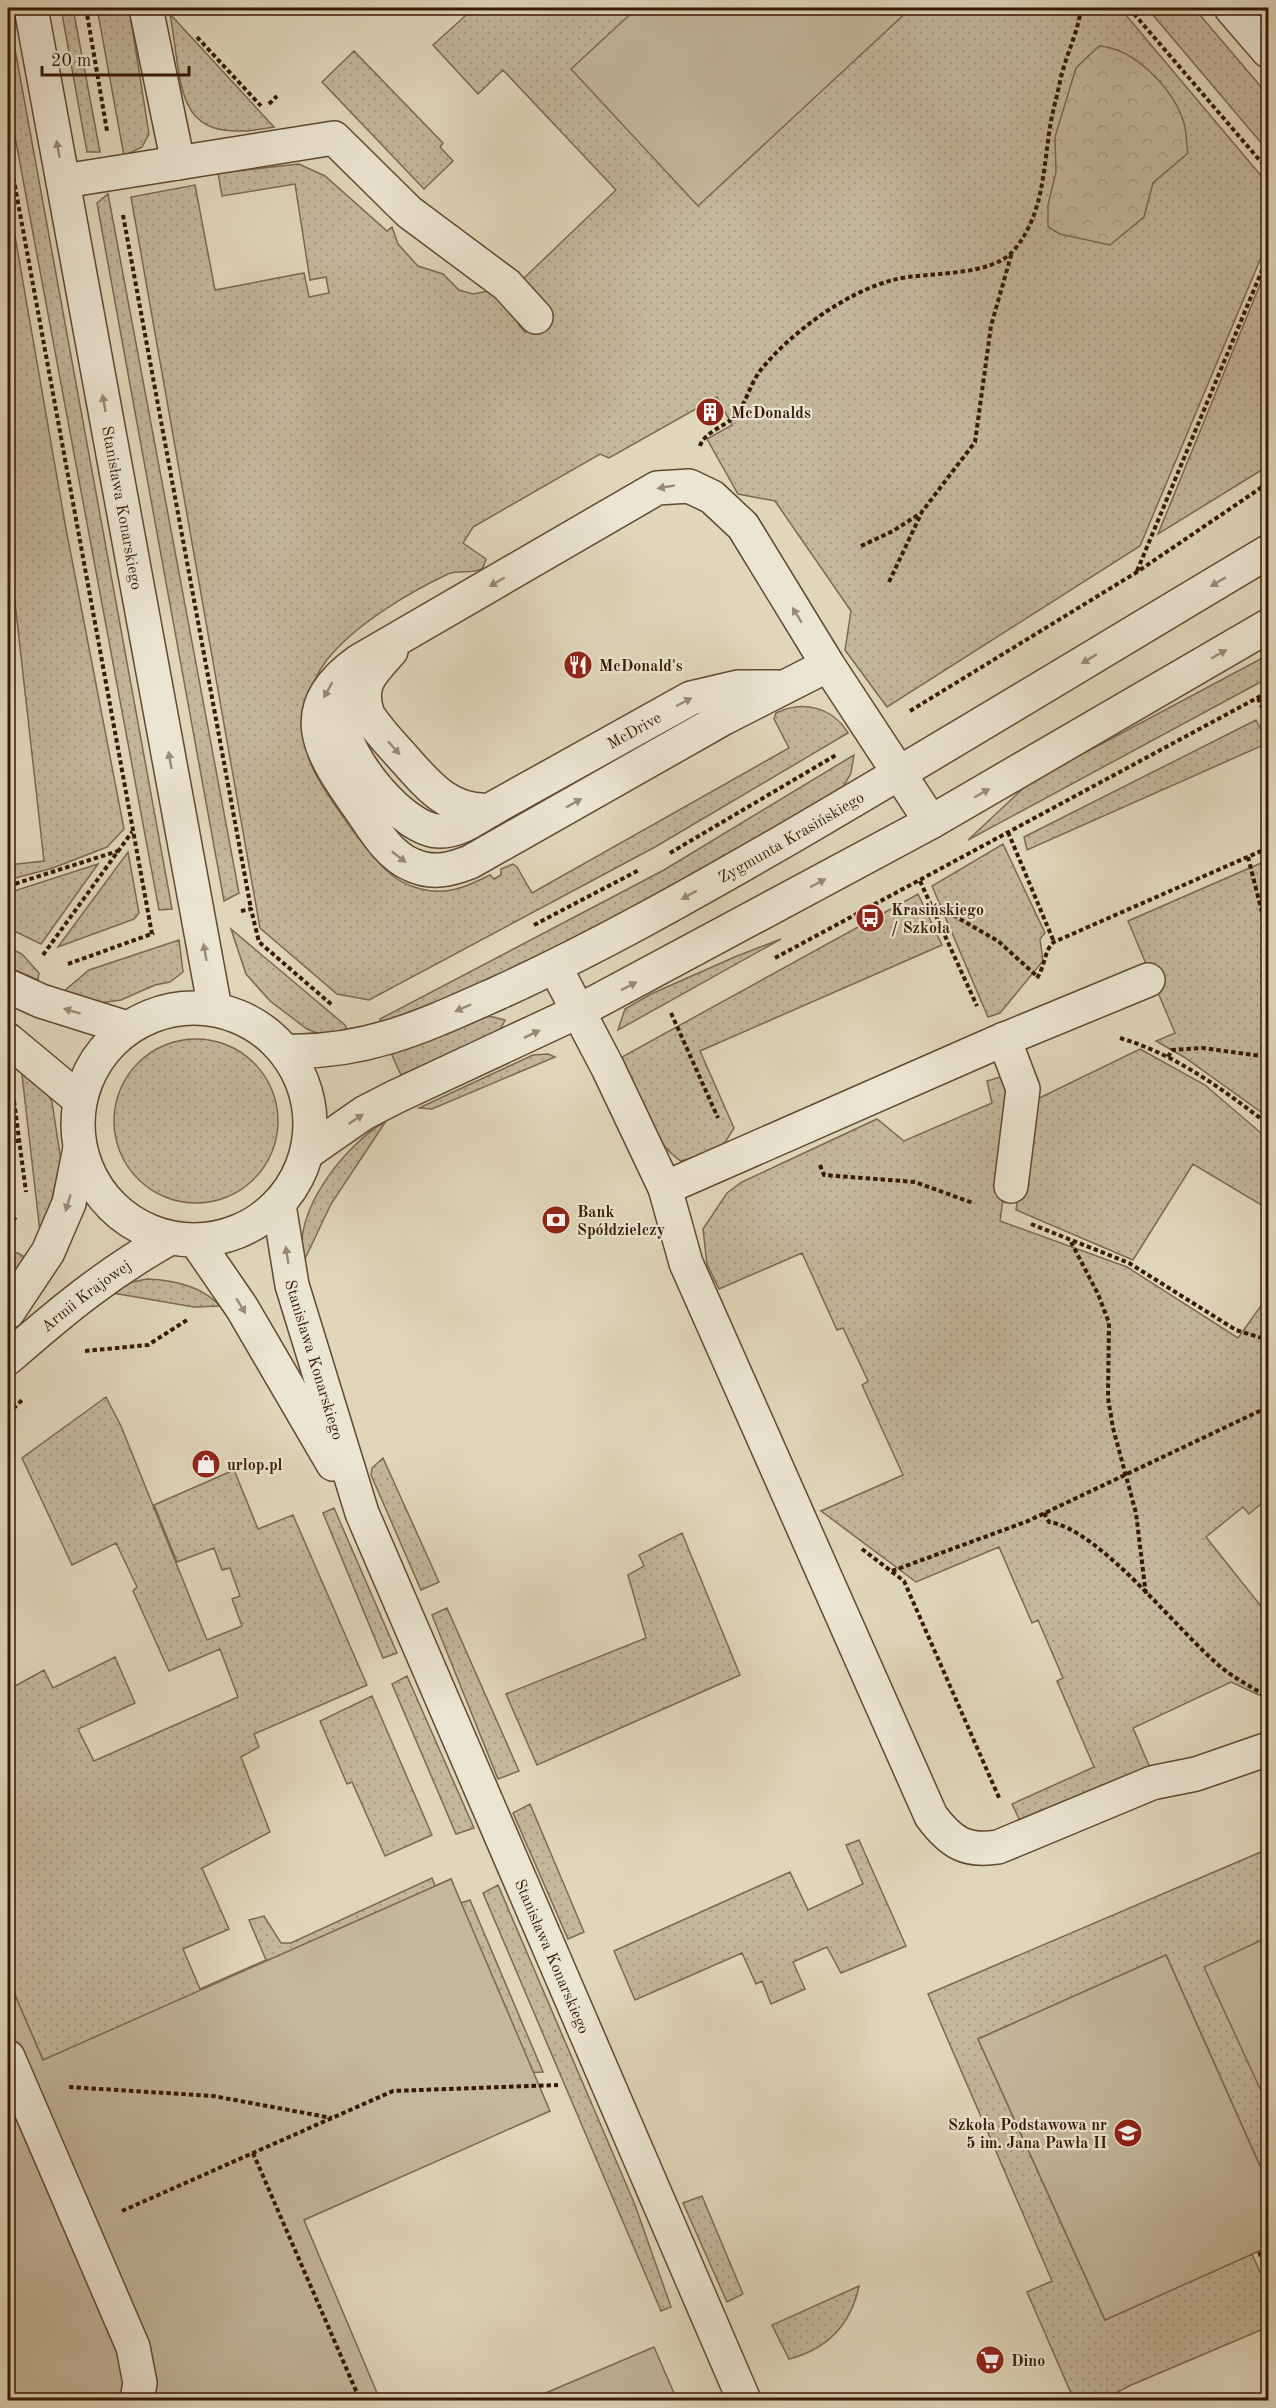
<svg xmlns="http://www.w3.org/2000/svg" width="1276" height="2408" font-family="'Old Standard TT',serif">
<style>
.grass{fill:url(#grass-dots);stroke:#7d6850;stroke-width:1.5}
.forest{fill:url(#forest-crowns);stroke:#7d6850;stroke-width:1.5}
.park{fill:#c3b79c;stroke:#7d6850;stroke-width:1.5}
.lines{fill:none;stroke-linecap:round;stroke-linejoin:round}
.minor-casing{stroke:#614831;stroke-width:36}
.path{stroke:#371903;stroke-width:4;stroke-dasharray:4.5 3;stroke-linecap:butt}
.minor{stroke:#ebe5d3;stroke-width:33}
.oneway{fill:#9a8975}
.labels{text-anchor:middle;stroke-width:4.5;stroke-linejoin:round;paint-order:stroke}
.poi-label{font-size:16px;font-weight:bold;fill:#371903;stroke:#ebe5d3;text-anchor:start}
.street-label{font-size:16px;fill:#371903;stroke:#ebe5d3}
</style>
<defs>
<pattern id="grass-dots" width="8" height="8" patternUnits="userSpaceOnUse" patternTransform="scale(1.5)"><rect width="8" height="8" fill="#c3b79c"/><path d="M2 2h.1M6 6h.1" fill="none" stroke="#a89d85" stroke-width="1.8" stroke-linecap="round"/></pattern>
<pattern id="forest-crowns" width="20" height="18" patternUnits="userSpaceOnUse" patternTransform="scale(1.5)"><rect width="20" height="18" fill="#c3b79c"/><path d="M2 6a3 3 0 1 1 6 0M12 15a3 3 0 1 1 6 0" fill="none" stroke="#a89d85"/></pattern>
</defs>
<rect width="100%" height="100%" fill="#e0d7bb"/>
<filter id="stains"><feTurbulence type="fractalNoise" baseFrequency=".00333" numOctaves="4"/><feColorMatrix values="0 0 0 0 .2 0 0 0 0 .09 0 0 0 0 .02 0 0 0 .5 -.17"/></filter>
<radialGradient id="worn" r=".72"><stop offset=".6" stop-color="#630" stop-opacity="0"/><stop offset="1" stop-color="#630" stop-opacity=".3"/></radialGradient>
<path class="grass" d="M61,8H73L100,152H87Z
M97,8H129L149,134L142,147L124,156Z
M474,8H1120L1268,184V241L1140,546L887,707L845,650L851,611L775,501L738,494L707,439L732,425L717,397L609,458L600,454L473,527L463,543L486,559L483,568C473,575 459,569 448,574C408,593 354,625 326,661C308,685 300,723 307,752C312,779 365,849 385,869C395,879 407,886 421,889C447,896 468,886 490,875L494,879L501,875V869L513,864L517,867L532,893L789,748L774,719L776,713C803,700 832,707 848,733L655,847L369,1000L337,994L260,928L131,197L195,185L215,290L304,273L309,297L329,293L326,277L310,280L295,184L222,196L218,173L299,164L325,176L387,231L392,227L398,244L418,266L443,274L459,290L473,294L494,290C506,304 513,319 525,332L537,329L522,280L616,190L503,70L478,94L433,45Z
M1147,8H1194L1268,95V151Z
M8,11L172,909L159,910L8,99Z
M170,14L274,127C172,147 184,91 170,14Z
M354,51L443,143L440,147L453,161L424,189L322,82Z
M108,194L239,893L224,901L97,203Z
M8,196L66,529L124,829L107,847L53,868L8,880V865L44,861L11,567H8Z
M1268,265V466L1158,534Z
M1268,655V678L968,840L1030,782Z
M1256,720L1268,743L1027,850L1024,837Z
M854,755L851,773L842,789L608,926L382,1028L380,1019L664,870Z
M1003,844L1045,933L1040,939L1043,961L1000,1013L988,1017L932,886Z
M128,852L139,913L134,919L58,947Z
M1268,860V1117L1184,1057L1156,1041L1175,1033L1128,921Z
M98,864L41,944L8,928V893Z
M918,894L942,945L700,1051L734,1128L721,1149L681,1161C651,1143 635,1089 622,1057Z
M231,929L345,1025L349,1034L317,1033L307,1029L270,1001L246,974Z
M781,939L618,1030L625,1009L651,994L737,956Z
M179,940L183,972L170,982L155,985L121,1000L100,1003L63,992L89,970Z
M8,947L22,954L39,973L38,980L8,967Z
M489,1016L505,1020L499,1032L401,1075L391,1053Z
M114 1121a82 82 0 1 1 164 0a82 82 0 1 1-164 0Z
M1140,1049L1205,1085L1268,1139V1209L1193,1164L1133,1260L1016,1210L1031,1102Z
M548,1054L555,1057L432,1109L419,1108L533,1055Z
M21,1066L46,1090L52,1102L61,1161L52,1199L40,1232Z
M1007,1075L1016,1106L1000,1221L1127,1267L1238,1338L1268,1296V1498L1249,1514L1243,1507L1206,1537L1268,1615V1694L1259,1695L1231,1682L1133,1728L1151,1770L1022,1825L1012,1804L1094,1767L1057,1681L1063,1678L1038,1620L1032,1623L999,1547L916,1582L821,1511L903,1475L862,1385L868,1381L843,1328L837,1330L802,1253L719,1289L707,1264L703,1229L727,1193L742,1182L877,1119L904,1141L992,1103L987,1081Z
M386,1121L331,1204L304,1261C290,1213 346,1144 386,1121Z
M8,1253H18L26,1258L8,1283Z
M147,1279C173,1280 202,1286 220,1306L194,1307L113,1293L132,1282Z
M106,1397L121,1426L207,1640L242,1626L232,1599L240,1596L230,1568L222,1570L214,1548L177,1562L154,1505L234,1470L258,1529L293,1515L367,1685L254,1734L259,1747L241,1757L270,1832L202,1868L229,1929L183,1949L200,1989L266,1960L249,1920L264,1916L281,1943H291L432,1878L435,1886L451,1879L461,1903L470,1900L543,2072L492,2074L43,2060L8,1979V1690L44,1670L53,1688L115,1657L135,1703L78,1729L94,1761L238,1697L220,1649L169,1671L133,1591L137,1587L116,1543L72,1565L22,1458Z
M383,1458L439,1582L421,1590L371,1475L372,1468Z
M334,1508L397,1653L383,1658L323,1513Z
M682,1533L740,1675L537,1765L506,1694L646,1638L628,1575L644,1566L639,1555Z
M447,1608L519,1771L498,1779L432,1615Z
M407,1676L474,1828L456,1834L392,1684Z
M372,1696L432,1835L385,1856L352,1782L347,1784L320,1721Z
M530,1804L584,1932L568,1939L513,1813Z
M859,1840L906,1946L841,1973L827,1947L793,1962L805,1989L771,2004L762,1981L756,1984L742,1953L635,2000L614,1951L790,1872L808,1910L863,1884L846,1845Z
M1268,1849V2184L1166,1955L978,2039L1105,2320L1252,2254L1268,2290V2327L1129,2386L1103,2400H1074L1027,2292L1052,2281L928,1994Z
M498,1885L635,2205L671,2307L661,2311L483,1893Z
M702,2196L743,2294L727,2302L683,2203Z
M859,2286C851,2324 827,2349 789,2359L772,2325Z"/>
<path class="forest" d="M1099,46C1134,48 1172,88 1183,120C1187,130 1186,143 1188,153L1153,183L1144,217L1110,245L1060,234L1048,227V205L1056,172L1055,137L1076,68Z"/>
<path class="park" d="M637,8H911L698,206L571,69Z
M451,1879L550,2111L304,2220L380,2400H8V1979L43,2060Z
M1268,1937V2106L1204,1967Z
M1166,1955L1268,2184V2247L1105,2320L978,2039Z
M654,2347L677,2400H529Z"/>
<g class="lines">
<g class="minor-casing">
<g id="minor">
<path id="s1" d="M31,8L215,1009"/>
<path d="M146,8L178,163"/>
<path d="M1231,8L1268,51"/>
<path d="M64,181L334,138L409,212L507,285L536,317"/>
<path id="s2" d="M391,651C372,672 357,684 368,715C377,729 389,742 400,754C426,783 448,813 490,810L691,698L738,687H777"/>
<path d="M828,665L724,718L470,862C450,870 432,874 412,865C388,855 374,829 360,809C321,753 290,710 359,661L657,488L689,486L712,497L743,526L828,665L931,822"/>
<path d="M366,679C354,693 344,705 344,724C343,757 405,832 440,831C459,831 475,819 490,810"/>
<path d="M555,967L608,1068L665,1188L686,1263L931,1816C951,1843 966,1852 998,1847L1152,1783"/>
<path d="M8,986L41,1001L127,1028"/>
<circle cx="194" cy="1124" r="116"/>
<path d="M1004,1039L1023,1089L1011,1186"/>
<path d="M8,1040L80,1100"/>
<path id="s3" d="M285,1051C366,1054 426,1025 498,993C597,948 690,895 784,841C947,746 1107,648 1268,552"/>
<path d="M308,1152L364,1113L395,1097L577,1012L931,822L1268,626"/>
<path d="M665,1188L993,1044L1148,980"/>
<path id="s4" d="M279,1205L292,1285L362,1513L744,2400"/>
<path d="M196,1241L242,1308L333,1464"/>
<path d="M8,1312L48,1252L69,1203L80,1148"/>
<path id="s5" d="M8,1358C62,1311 106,1274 170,1238"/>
<path d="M1156,1782L1196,1774L1268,1749"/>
<path d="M8,2057L133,2347L140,2383L137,2400"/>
</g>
</g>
<path class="path" d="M86,8L107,131
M1129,8L1268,170
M197,37L261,106
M269,104L277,96
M8,148L152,934
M123,215L251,909
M700,446C705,430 730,426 739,411C747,399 751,383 760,371C790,333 846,292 893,280C927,271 991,278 1014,250C1045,213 1043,166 1051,121C1054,106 1058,92 1061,77C1067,53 1078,32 1081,8
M861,546L893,531L921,513L975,442L991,326L1012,252
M1137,571L1268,256
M889,582L921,514
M1258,698L1268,722
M910,711L1137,572L1268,483
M1008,832L1054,942
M670,853L836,755
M1248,857L1268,936
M920,881L977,1006
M8,886L118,851
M933,910L941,908L998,941L1038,977
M241,911L251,909L259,942L332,1005
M534,925L639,870
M43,955L132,832
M775,958L1268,692
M68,964L154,933
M1037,978C1045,967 1044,950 1054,942L1268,848
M671,1013L718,1118
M1120,1038C1177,1055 1222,1089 1268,1124
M1168,1057L1172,1050L1203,1048L1268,1057
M14,1101L26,1192
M8,1141H18
M820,1165L824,1175L915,1182L973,1203
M8,1214L16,1220
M1031,1224L1129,1263L1236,1330L1268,1340
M1071,1242L1098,1294L1109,1323L1108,1398L1113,1428L1136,1513L1146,1595
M85,1351L148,1345L187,1320
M8,1414L23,1399
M1044,1513L1049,1522C1101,1530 1177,1631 1222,1668C1236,1679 1253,1688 1268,1697
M862,1549L904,1581L1000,1800
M892,1571L1028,1521L1268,1407
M69,2087L213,2096L332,2118
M253,2153L360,2400
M122,2211L393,2091L558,2085
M1259,2252L1268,2273"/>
<use href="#minor" class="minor"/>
</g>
<defs><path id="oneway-solid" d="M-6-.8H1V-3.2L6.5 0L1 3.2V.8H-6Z" transform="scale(1.5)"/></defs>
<g class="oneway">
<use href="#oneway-solid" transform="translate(58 149) rotate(-100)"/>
<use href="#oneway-solid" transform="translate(104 403) rotate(-100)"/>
<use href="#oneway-solid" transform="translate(666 487) rotate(170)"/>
<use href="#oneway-solid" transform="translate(497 582) rotate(150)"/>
<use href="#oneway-solid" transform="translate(1218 582) rotate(149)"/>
<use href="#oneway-solid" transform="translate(797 615) rotate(-121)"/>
<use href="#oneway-solid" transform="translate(1219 654) rotate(-30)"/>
<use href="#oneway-solid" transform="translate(1089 659) rotate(149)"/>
<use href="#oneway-solid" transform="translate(328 690) rotate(119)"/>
<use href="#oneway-solid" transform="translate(684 702) rotate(-28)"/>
<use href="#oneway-solid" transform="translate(394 748) rotate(48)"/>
<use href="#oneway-solid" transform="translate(170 760) rotate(-100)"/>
<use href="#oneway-solid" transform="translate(982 793) rotate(-30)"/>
<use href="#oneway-solid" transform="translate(574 803) rotate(-29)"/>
<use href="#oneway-solid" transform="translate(399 857) rotate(38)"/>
<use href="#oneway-solid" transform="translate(818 883) rotate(-28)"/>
<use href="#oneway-solid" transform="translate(689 895) rotate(151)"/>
<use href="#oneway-solid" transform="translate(205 952) rotate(-100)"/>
<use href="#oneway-solid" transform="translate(629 986) rotate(-27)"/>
<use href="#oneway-solid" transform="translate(463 1008) rotate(156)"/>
<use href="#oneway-solid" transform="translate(72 1011) rotate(-163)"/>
<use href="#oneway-solid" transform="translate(532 1034) rotate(-26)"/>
<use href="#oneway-solid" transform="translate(356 1119) rotate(-34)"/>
<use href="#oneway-solid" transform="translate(68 1203) rotate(107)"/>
<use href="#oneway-solid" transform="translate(287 1255) rotate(-99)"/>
<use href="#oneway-solid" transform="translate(241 1306) rotate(59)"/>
</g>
<defs>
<g id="building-disc" transform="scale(1.5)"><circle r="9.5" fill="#8f2418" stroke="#ebe5d3"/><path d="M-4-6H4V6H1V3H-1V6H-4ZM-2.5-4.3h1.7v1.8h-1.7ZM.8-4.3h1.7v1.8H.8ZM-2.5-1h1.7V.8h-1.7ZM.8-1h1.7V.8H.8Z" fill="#fff"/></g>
<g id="restaurant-disc" transform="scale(1.5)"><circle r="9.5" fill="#8f2418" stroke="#ebe5d3"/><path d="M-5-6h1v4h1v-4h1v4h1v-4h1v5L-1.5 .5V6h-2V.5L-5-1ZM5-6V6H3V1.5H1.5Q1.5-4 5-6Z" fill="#fff"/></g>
<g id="bus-disc" transform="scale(1.5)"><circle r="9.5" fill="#8f2418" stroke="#ebe5d3"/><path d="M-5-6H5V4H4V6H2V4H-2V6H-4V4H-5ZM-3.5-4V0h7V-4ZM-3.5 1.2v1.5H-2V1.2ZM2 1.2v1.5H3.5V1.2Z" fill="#fff"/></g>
<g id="bank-disc" transform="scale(1.5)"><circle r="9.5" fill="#8f2418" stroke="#ebe5d3"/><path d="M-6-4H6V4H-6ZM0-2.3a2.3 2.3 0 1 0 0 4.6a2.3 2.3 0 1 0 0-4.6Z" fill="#fff"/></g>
<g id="shop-disc" transform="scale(1.5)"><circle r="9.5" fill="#8f2418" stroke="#ebe5d3"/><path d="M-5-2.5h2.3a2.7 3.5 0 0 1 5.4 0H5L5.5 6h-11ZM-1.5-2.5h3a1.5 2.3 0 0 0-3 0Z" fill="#fff"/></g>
<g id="school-disc" transform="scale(1.5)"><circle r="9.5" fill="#8f2418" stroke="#ebe5d3"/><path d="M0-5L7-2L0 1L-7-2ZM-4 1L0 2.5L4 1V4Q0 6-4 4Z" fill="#fff"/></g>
<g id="supermarket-disc" transform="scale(1.5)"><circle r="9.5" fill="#8f2418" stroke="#ebe5d3"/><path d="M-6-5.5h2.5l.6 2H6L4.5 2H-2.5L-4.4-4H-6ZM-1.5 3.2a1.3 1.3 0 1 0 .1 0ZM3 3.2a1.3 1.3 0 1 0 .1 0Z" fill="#fff"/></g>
</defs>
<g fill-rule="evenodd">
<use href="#building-disc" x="710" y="412"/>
<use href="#restaurant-disc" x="578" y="665"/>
<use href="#bus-disc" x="870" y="918"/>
<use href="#bank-disc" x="556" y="1220"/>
<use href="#shop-disc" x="206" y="1464"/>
<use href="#school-disc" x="1128" y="2133"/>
<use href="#supermarket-disc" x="990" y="2360"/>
</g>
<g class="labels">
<g class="poi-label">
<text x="731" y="418">McDonalds</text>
<text x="599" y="671">McDonald's</text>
<text x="891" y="915">Krasińskiego<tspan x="891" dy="18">/ Szkoła</tspan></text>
<text x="577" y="1217">Bank<tspan x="577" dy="18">Spółdzielczy</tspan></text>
<text x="227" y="1470">urlop.pl</text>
<text x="1107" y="2130" text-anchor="end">Szkoła Podstawowa nr<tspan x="1107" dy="18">5 im. Jana Pawła II</tspan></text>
<text x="1011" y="2366">Dino</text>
</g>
<g class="street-label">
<text dy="6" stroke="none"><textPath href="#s1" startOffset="508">Stanisława Konarskiego</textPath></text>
<text dy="6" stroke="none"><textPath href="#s2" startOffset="399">McDrive</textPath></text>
<text dy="6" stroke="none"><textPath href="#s3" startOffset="555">Zygmunta Krasińskiego</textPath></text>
<text dy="6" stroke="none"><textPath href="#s5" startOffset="100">Armii Krajowej</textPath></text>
<text dy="6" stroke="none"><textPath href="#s4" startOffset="159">Stanisława Konarskiego</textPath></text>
<text dy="6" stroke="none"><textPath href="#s4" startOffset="802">Stanisława Konarskiego</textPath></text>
</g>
</g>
<rect width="1276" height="2408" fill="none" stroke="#e0d7bb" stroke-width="30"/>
<rect x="9" y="9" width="1258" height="2390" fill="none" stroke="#371903" stroke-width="3"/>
<rect x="15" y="15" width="1246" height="2378" fill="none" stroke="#371903" stroke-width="1.5"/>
<path d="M42 66v9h147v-9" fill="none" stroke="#371903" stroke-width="3"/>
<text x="51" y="66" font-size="18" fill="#371903" stroke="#ebe5d3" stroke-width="4.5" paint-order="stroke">20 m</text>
<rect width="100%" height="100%" filter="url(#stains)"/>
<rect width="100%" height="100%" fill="url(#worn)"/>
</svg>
